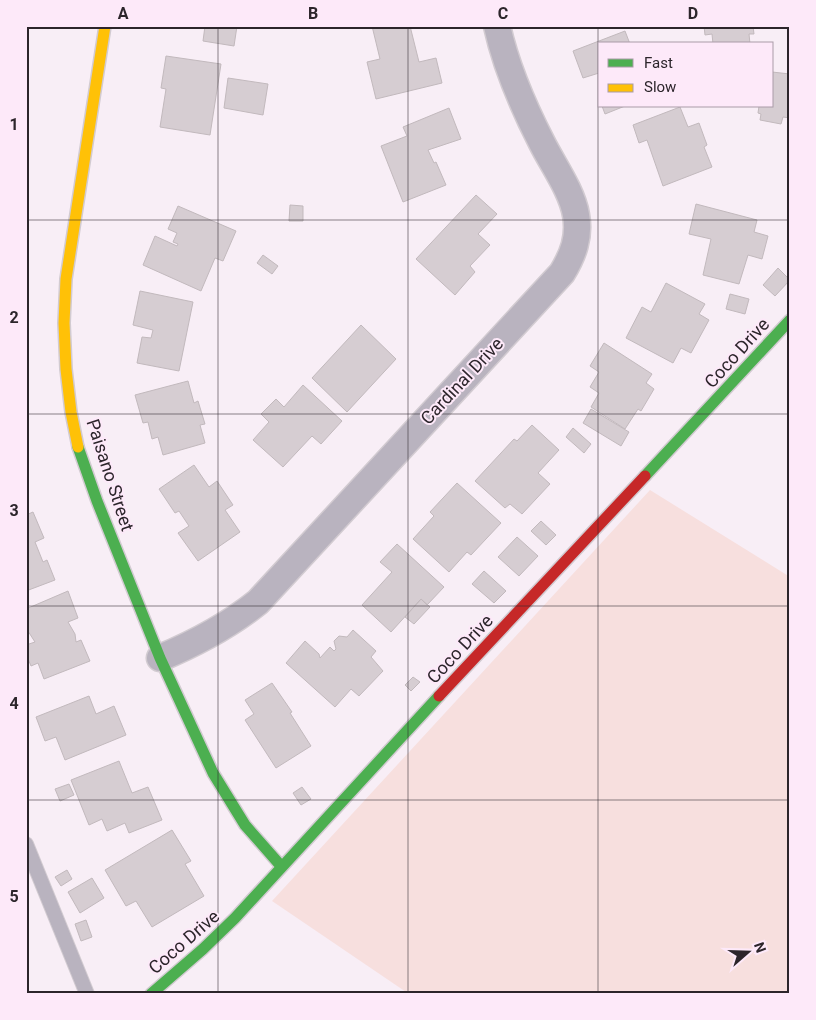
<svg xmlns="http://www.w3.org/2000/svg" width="816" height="1020" font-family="Roboto,sans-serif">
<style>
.green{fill:#f7dfde}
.building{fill:#d6cdd2;stroke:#c2b9bd}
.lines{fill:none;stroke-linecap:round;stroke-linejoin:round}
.lane-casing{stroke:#d2cbd1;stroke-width:16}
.street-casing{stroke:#d2cbd1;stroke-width:29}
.fast-casing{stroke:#d2cbd1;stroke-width:14}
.slow-casing{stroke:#d2cbd1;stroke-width:14}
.jam-casing{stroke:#d2cbd1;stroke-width:14}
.lane{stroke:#b9b3bf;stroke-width:14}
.street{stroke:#b9b3bf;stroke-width:26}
.fast{stroke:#4caf50;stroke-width:11}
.slow{stroke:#ffc107;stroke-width:11}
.jam{stroke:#c62828;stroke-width:11}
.grid{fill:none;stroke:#2c252b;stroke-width:1;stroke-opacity:0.55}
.labels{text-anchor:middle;stroke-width:4;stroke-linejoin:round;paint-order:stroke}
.street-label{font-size:18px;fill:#2c252b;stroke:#fde9f9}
.neatline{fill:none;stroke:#2c252b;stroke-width:2}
.grid-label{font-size:16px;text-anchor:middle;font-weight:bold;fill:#2c252b}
</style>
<rect width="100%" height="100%" fill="#f8eef6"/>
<path class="green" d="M650,490L790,577V994H409L272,901Z"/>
<path class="building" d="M205,26H237L234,46L203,41Z
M372,26H410L419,62L436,58L442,83L376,99L367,62L380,59Z
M704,26H753L754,34H749L750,44H713L712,34L705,35Z
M625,31L630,44H600V75L599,73L583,78L573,51Z
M166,56L221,64L210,135L160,127L166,89L161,88Z
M772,72L790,74V118L783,117L781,124L760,120L761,114L758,113L759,106H772Z
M228,78L268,84L263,115L224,108Z
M602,106H625L605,114Z
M680,107L688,127L699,123L707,145L704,147L712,167L663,186L647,140L639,143L633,125Z
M449,108L461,139L428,150L434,163L436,162L446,185L403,202L381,146L407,136L403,127Z
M476,195L497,214L478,234L490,245L470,266L475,272L455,295L416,259Z
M696,204L757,220L754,232L768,236L762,259L748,255L739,284L703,275L711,239L689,234Z
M290,205L303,206V221H289Z
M178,206L236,231L223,261L215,258L201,291L143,265L155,236L177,246L178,244L173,242L177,233L168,229Z
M263,255L278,266L272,274L257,263Z
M778,268L790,280L775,296L763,285Z
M666,283L705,304L699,314L709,320L691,353L681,348L673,363L626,338L642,307L651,312Z
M140,291L193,302L179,371L137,363L142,337L151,338L153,330L133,325Z
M730,294L749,299L745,314L726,309Z
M361,325L396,359L347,412L312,378Z
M604,343L652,374L646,383L654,389L641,411L638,409L625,429L591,407L599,393L590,387L599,372L590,366Z
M188,381L194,403L198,401L205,424L200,425L205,443L163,455L158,437L152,439L148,422L143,423L135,395Z
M303,385L342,421L321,444L312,436L283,467L253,440L269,422L261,414L276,399L284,407Z
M591,409L629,432L621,446L583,423Z
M532,425L559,450L538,473L550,484L522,514L510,504L505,508L475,481L514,439L517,441Z
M573,428L591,444L584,453L566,437Z
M194,465L209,487L217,481L233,505L225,510L240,532L198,561L178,533L189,526L179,511L175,513L159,489Z
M457,483L501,523L471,555L467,552L449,572L413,539L434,516L430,512Z
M33,512L44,538L35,542L43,562L47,560L55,580L26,591V515Z
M541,521L556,535L546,545L531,531Z
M517,537L538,556L519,576L498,557Z
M397,544L444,587L427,605L421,599L391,632L362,605L392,572L380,562Z
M484,571L506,591L494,603L472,584Z
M68,591L78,618L68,622L75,634L76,642L81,640L90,661L44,679L38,663L31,666L26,654V645L35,642L26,628V609Z
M421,599L430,607L414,624L405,617Z
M353,630L376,651L371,657L383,671L359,696L351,689L335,707L286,663L305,641L319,654L320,658L330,647L334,651L336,649L334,641L339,636L347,637Z
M413,677L420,682L411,691L405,685Z
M272,683L292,712L290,713L311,746L276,768L245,720L254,714L245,700Z
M89,696L96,714L114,706L126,735L65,760L56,737L45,741L36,717Z
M119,761L132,793L148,787L162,820L129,833L125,823L107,831L102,819L89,825L71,780Z
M69,784L74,795L60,801L55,789Z
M302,787L311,799L301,805L293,793Z
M172,830L191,861L185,864L204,896L152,927L136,901L126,906L105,870Z
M67,870L72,879L61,886L55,877Z
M92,878L104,898L80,913L68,892Z
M86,920L92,937L81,941L75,924Z"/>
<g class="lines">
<g class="lane-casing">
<path id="lane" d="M26,844L87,994"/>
</g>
<g class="street-casing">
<path id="street" d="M160,658C196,643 228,626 258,602L562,273C573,255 580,237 576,215C572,191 553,165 542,143C523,106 506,67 497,26"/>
</g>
<g class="fast-casing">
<path id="fast" d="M78,447L97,501L160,658L213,773L245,825L281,866
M645,476L790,320
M151,994L203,949L235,918L439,696"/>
</g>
<g class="slow-casing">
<path id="slow" d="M78,447L71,412L66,369L64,323L66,279L105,26"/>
</g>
<g class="jam-casing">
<path id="jam" d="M439,696L645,476"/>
</g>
<use href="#lane" class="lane"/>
<use href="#street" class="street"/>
<use href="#fast" class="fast"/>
<use href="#slow" class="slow"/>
<use href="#jam" class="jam"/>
</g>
<path class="grid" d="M218,26V994M408,26V994M598,26V994M26,220H790M26,414H790M26,606H790M26,800H790"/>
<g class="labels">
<g class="street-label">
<text transform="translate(737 353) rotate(-48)" y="6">Coco Drive</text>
<text transform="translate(462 381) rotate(-47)" y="6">Cardinal Drive</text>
<text transform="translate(110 475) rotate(72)" y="6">Paisano Street</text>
<text transform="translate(460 649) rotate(-47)" y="6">Coco Drive</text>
<text transform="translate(184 942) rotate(-41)" y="6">Coco Drive</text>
</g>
</g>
<rect width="816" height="1020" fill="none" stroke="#fde9f9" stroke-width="55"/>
<rect x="598" y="42" width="175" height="65" fill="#fde9f9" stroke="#a99ba7"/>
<rect x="608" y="59" width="25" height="8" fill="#4caf50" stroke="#a99ba7"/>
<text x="644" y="68" font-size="15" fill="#2c252b">Fast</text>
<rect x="608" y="84" width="25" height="8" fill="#ffc107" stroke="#a99ba7"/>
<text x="644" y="92" font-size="15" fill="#2c252b">Slow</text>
<g transform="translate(748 952) rotate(70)" stroke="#fde9f9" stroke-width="4" paint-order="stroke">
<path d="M0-4L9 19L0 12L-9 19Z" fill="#2c252b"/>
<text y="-8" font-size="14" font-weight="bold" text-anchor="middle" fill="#2c252b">N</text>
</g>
<rect x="28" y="28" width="760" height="964" class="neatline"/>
<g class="grid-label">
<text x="123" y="19">A</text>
<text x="313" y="19">B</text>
<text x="503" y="19">C</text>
<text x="693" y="19">D</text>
<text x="14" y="130">1</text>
<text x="14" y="323">2</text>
<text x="14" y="516">3</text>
<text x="14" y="709">4</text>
<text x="14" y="902">5</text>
</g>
</svg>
